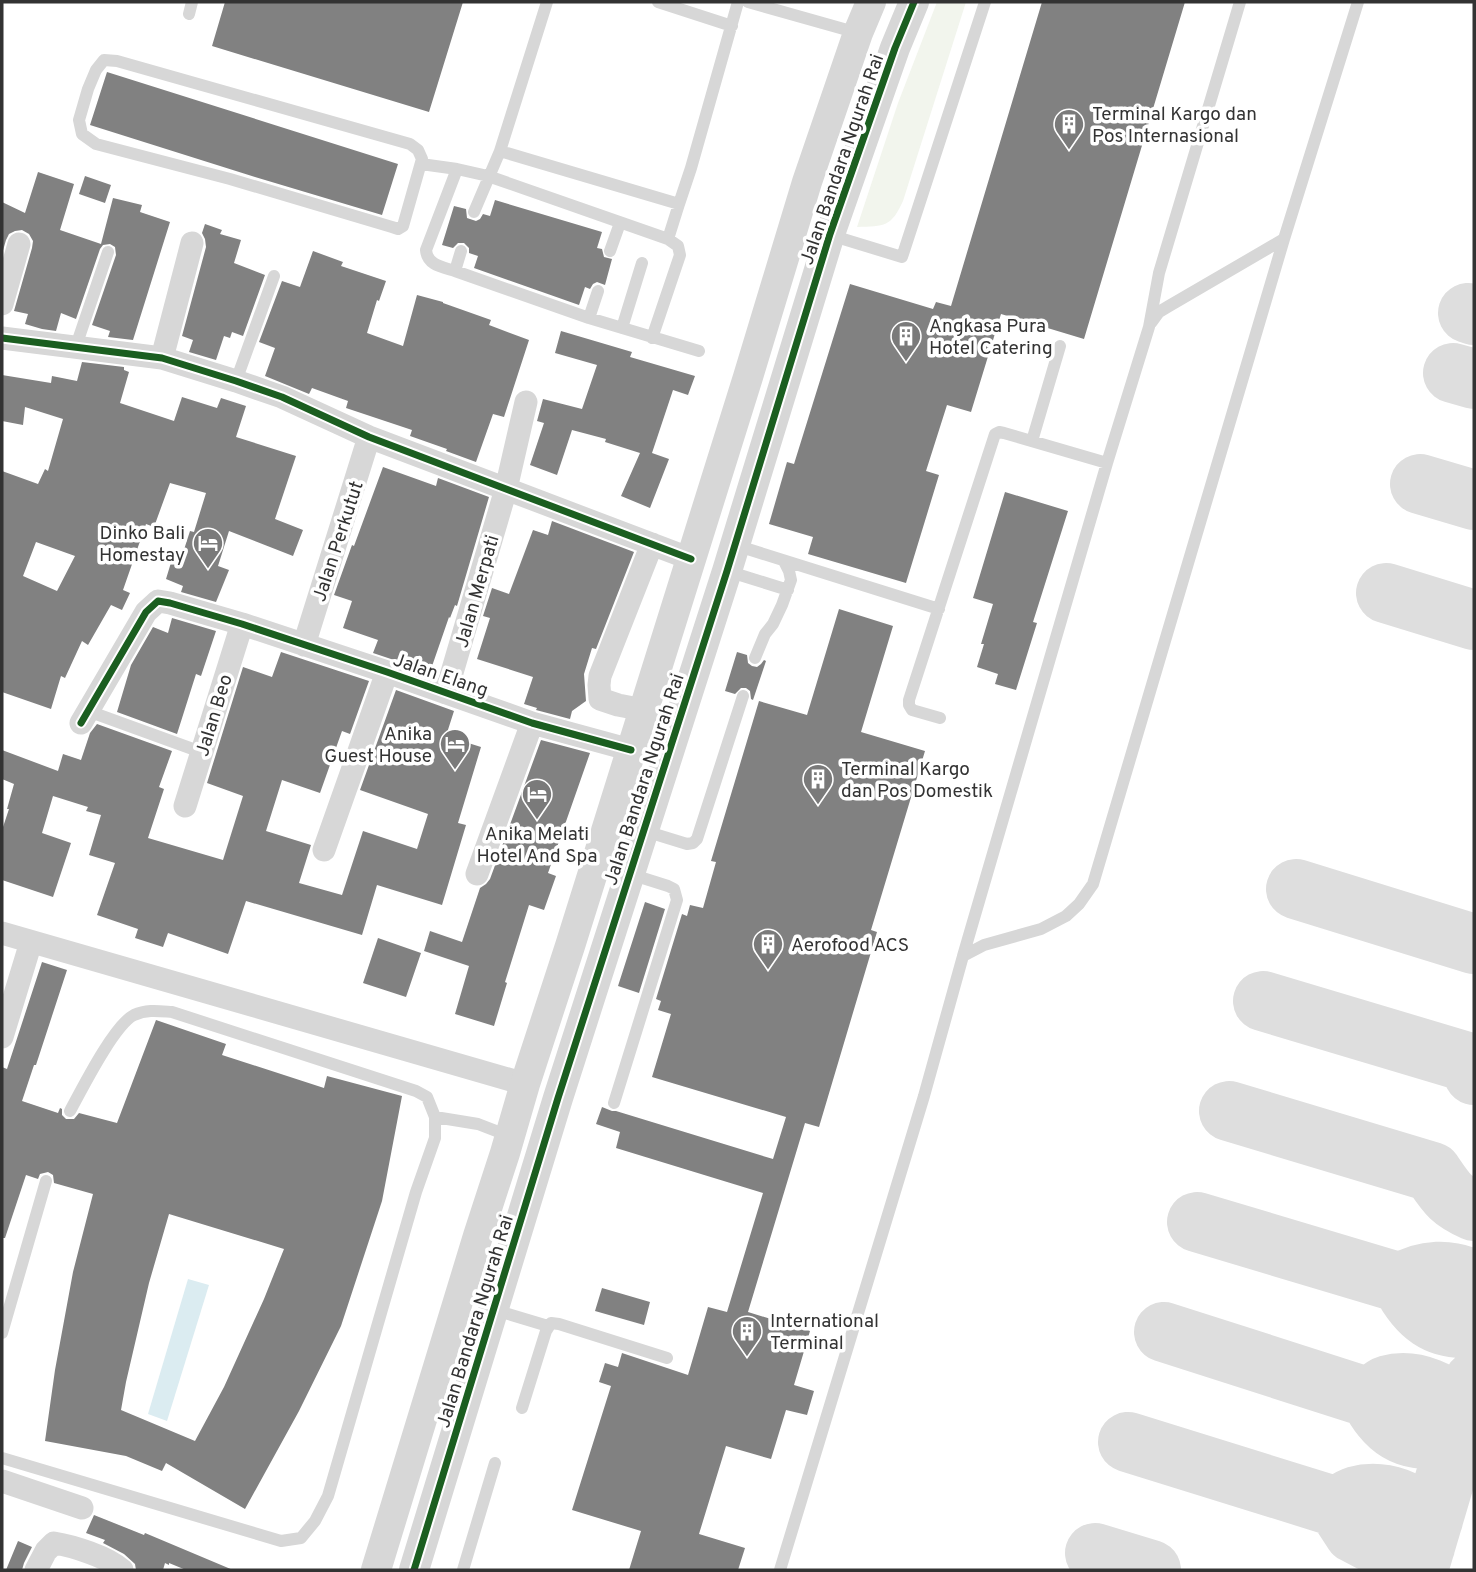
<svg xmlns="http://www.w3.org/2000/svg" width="1476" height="1572" font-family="Overpass,sans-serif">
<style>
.green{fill:#f2f5ed}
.water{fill:#dbecf1}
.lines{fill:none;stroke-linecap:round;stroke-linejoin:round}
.taxiway{stroke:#dedede;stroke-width:60}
.building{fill:#818181;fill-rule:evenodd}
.service{stroke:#d7d7d7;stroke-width:12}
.minor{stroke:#d7d7d7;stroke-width:23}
.tertiary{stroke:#d7d7d7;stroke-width:30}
.cycleway-casing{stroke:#fff;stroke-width:11}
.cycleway{stroke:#1b5e20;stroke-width:7}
.labels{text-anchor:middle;stroke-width:7;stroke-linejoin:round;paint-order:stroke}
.poi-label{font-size:19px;fill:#333;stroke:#fff;text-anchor:start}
.street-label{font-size:19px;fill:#333;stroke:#fff}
</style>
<rect width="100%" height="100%" fill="#fff"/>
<path class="green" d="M937,2H966L903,201C891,227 885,226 857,227L898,103Z"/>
<path class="water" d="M188,1279L209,1285L167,1421L148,1414Z"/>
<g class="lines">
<path class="taxiway" d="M1468,313L1474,315
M1453,373L1474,379
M1420,484L1474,500
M1386,593L1474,620
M1296,889L1474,944
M1263,1001L1467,1062L1474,1075
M1229,1111L1432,1172C1447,1194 1450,1200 1474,1211
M1197,1222L1401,1283C1417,1314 1437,1332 1474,1327
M1401,1283C1424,1269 1450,1268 1474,1280
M1164,1332L1370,1398C1373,1404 1377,1411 1382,1417C1402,1442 1430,1443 1459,1433
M1370,1398C1375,1394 1381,1387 1388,1385C1417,1377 1443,1394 1466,1409
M1128,1442L1337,1507L1354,1533L1379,1546L1403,1550L1425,1547
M1337,1507C1343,1503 1349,1498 1356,1496C1385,1488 1412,1502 1433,1520
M1095,1553L1151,1570
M1418,1570L1474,1381"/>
</g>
<path class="building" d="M225,2H463L429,112L212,46Z
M1042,2H1185L1084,339L1001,314L971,412L947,405L926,471L939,475L906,583L808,554L813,537L769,524L787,462L794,464L850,284L933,309L936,302L951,306Z
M107,72L398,164L382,215L255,177L90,125Z
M38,172L74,184L60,230L101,244L113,198L142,205L140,212L170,222L133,340L108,337L110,331L92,325L116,255L115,247L110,244L103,245L100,249L76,319L61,313L56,331L42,329L25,324L28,314L14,311L32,248L33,241L29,234L22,230L15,231L9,234L6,240L2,254V202L25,213Z
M85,176L111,185L105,203L79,194Z
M495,200L602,232L597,248L602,249L604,257L612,259L605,285L597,282L593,284L590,289L585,287L579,305L474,268L478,256L469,253V248L464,243H458L453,248L442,245L454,206L466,209L467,218L476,221L480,219L483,214L490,216Z
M205,224L222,230L220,234L241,240L234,263L265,275L243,336L232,332L230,338L224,336L216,360L189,352L193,340L182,336L206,247L205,239L202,233Z
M313,251L343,262L341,266L386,281L379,301L377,300L367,333L403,346L417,295L443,302V303L491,320L489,325L529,340L504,417L493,414L476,462L446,451L447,449L410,436L412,430L346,408L348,401L312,388L309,394L265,376L275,348L259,342L282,281L300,287Z
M561,331L632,352L630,357L695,376L688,395L673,390L652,453L669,459L650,508L621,496L640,453L605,442L606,439L572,430L557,475L530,465L544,423L537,421L543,399L582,409L597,365L555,353Z
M82,362L124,367V370L129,372L120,403L174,421L182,397L217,408L221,398L246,406L236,437L296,456L275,519L303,530L293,556L229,531L218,566L229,570L216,602L181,592L183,586L166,579L173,556L181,559L190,531L194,532L206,493L170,483L154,527L146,524L123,590L130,593L122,610L111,605L88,645L82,641L65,678L61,676L51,709L2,692V471L38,484L45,469L48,471L63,419L25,407L23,425L2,421V375L51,383L52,376L77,381ZM36,542L75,556L57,591L23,576Z
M383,467L436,486L438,478L489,497L457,606L455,605L450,618L449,617L430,672L373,653L378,640L343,628L352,601L334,595L352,545L354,546Z
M1005,492L1068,511L1033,622L1037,623L1016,690L995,684L998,674L977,667L984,644H981L993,604L973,598Z
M552,521L634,552L596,649L592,648L584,674L586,701L572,711L570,719L536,710L537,708L524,704L533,677L477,659L490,618L483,616L492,588L509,594L533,530L548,535Z
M839,609L893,626L861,732L925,751L871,930L877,932L819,1127L805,1123L748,1312L810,1331L794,1385L814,1391L807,1415L786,1410L771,1459L726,1446L699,1534L745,1548L738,1570H629L641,1531L572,1510L611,1386L599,1382L605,1363L618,1367L622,1353L688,1375L708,1307L727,1312L763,1193L616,1148L620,1132L596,1124L602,1107L612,1111H616L773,1159L786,1117L652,1077L671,1014L658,1010L661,1001L656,999L682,914L687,916L690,905L703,908L716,862L711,861L759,701L807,715Z
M172,618L216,631L201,676L196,674L177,734L117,712L131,665L153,627L168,633Z
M281,652L369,681L350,734L342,731L320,793L282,780L266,831L311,845L299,883L342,895L363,831L417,849L428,814L360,790L396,690L454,711L446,736L481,747L458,823L466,825L442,905L377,885L362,935L246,901L228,954L168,933L163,947L135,938L138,929L97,915L115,863L89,855L101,815L86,811L88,807L53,796L42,833L71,843L53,897L2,880V830L9,809H7L14,784L2,779V750L58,771L63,754L81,760L90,733L97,724L172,751L159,787L164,789L148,838L223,860L243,796L207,783L243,667L272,677Z
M737,652L747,655L748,663L752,666L757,667L761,664L764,660L766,661L753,700L751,699L750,691L746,688H741L735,694L725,691Z
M541,740L590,753L548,873L556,876L544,910L529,905L505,982L507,983L494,1026L455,1014L469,966L424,951L430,931L462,942L480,888L486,884L490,879Z
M645,902L665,909L639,993L618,986Z
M378,938L421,953L406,997L363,983Z
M42,962L67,970L36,1065H34L22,1101L58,1113L60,1108L62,1109V1115L66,1119H74L79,1113L117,1123L156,1020L226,1044L222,1055L324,1088L327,1076L402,1096L382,1201L341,1326L299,1411L245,1509L166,1463L162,1471L126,1456L45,1441L55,1370L73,1272L93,1194L54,1183L53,1175L48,1172L40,1174L38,1179L26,1175L5,1238H2V1067L7,1069ZM169,1214L284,1249L264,1299L224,1387L195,1441L121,1410L126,1382L149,1283Z
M602,1288L650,1302L644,1325L595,1311Z
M94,1515L144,1535L145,1533L233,1570H186L169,1563V1565L165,1563L163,1570H136L135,1564L124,1554L103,1543L105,1540L86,1533Z
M18,1541L32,1547L24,1563L22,1570H6Z"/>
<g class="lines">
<path class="service" d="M658,2L732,26
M748,2L858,33
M189,14L192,2
M104,60L117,61L410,144L418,150L422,159L403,226L398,229L392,227L230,179L96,144L82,134L79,120L88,89L96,70Z
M500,151L679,204L691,168L738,2
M421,164L457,169L488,176L668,239L678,246L680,255L652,338
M457,169L426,250C427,265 442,267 455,271L461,251
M474,212L500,151L547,2
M830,235L902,257L985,2
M668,239L679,204
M610,251L620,223
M455,271L589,318L699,351
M589,318L598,291
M1151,323L1159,312L1169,306L1284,239
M622,328L642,263
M76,346L108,252
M236,381L274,276
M1032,441L1060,346
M735,545L939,609
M727,571L788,590
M755,658L765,634L773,624L782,605L791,580L789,571L784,561
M88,711L201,752
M940,718L912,710L909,705V700L995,434L999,432L1004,433L1107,463
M609,820L687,844L693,843L697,839L743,696
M963,956L1107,463L1149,327L1159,273L1240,2
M614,1103L677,900L674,889L668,886L630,874
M435,1117L478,1124L509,1136
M495,1310L548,1326
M2,1333L46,1181
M522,1408L546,1331L551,1323L559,1324L667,1358
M2,1458L281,1541L301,1538L315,1521L328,1496L416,1192L435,1138V1117L427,1097L416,1091L172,1012C159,1011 147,1009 134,1015C114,1025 82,1089 70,1111
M463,1570L495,1463
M780,1570L924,1096L963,956L984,945L1041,929L1066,916L1079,904L1093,884L1284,239L1358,2"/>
<path class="minor" d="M2,304L19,244
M2,338L162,358L236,381L282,397L369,437L691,559
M162,358L192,243
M304,645L369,437
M446,693L506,489L526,402
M644,710L618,705L600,699L599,685L600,676L652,544
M81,723L146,612L158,601L170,603L242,624L387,672L532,723L631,750
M185,806L242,624
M324,850L387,672
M477,874L532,723
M2,933L525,1084
M2,1037L31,942
M2,1481L82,1508
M36,1570L46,1551L54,1543C73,1546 108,1557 122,1570"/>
<path class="tertiary" d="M376,1570L478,1236L505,1153L525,1084L570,946L748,377L807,182L858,33L871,2
M414,1570L558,1098L727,571L830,234L895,48L914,2"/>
<g class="cycleway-casing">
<path id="cycleway" d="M2,338L162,358L236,381L282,397L369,437L691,559
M81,723L146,612L158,601L170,603L242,624L387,672L532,723L631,750
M414,1570L558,1098L727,571L830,234L895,48L914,2"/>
</g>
<use href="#cycleway" class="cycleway"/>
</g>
<defs>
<g id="building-pin" transform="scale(1.575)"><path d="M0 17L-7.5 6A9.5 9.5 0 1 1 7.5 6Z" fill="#7a7a7a" stroke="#fff"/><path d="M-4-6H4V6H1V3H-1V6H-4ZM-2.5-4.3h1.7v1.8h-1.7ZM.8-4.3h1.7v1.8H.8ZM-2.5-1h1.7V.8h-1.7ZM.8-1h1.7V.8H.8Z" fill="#fff"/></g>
<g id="hotel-pin" transform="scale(1.575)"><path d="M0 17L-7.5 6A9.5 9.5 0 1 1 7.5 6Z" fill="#7a7a7a" stroke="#fff"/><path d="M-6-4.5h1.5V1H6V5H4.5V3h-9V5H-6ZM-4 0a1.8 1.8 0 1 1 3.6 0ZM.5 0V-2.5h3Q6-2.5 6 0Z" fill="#fff"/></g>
</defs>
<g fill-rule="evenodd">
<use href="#building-pin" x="1069" y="124"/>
<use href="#building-pin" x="906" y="336"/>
<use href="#hotel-pin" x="208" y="543"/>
<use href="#hotel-pin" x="455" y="744"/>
<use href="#building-pin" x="818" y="779"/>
<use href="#hotel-pin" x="537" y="794"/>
<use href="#building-pin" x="768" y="944"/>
<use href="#building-pin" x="747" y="1331"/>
</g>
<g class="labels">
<g class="poi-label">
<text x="1092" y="120">Terminal Kargo dan<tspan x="1092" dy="22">Pos Internasional</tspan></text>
<text x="929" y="332">Angkasa Pura<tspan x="929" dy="22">Hotel Catering</tspan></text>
<text x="185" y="539" text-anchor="end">Dinko Bali<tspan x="185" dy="22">Homestay</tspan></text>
<text x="432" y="740" text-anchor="end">Anika<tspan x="432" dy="22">Guest House</tspan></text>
<text x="841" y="775">Terminal Kargo<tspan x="841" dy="22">dan Pos Domestik</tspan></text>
<text x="537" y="840" text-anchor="middle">Anika Melati<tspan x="537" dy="22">Hotel And Spa</tspan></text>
<text x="791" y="951">Aerofood ACS</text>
<text x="770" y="1327">International<tspan x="770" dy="22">Terminal</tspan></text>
</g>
<g class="street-label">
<text transform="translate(841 159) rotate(-71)" y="7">Jalan Bandara Ngurah Rai</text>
<text transform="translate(337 541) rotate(-72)" y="7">Jalan Perkutut</text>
<text transform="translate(476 591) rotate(-74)" y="7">Jalan Merpati</text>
<text transform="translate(441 674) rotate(19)" y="7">Jalan Elang</text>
<text transform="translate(213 715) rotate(-73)" y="7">Jalan Beo</text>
<text transform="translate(643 779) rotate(-72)" y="7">Jalan Bandara Ngurah Rai</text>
<text transform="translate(474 1321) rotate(-73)" y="7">Jalan Bandara Ngurah Rai</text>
</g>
</g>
<rect width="1476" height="1572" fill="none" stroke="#333333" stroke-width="7"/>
</svg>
